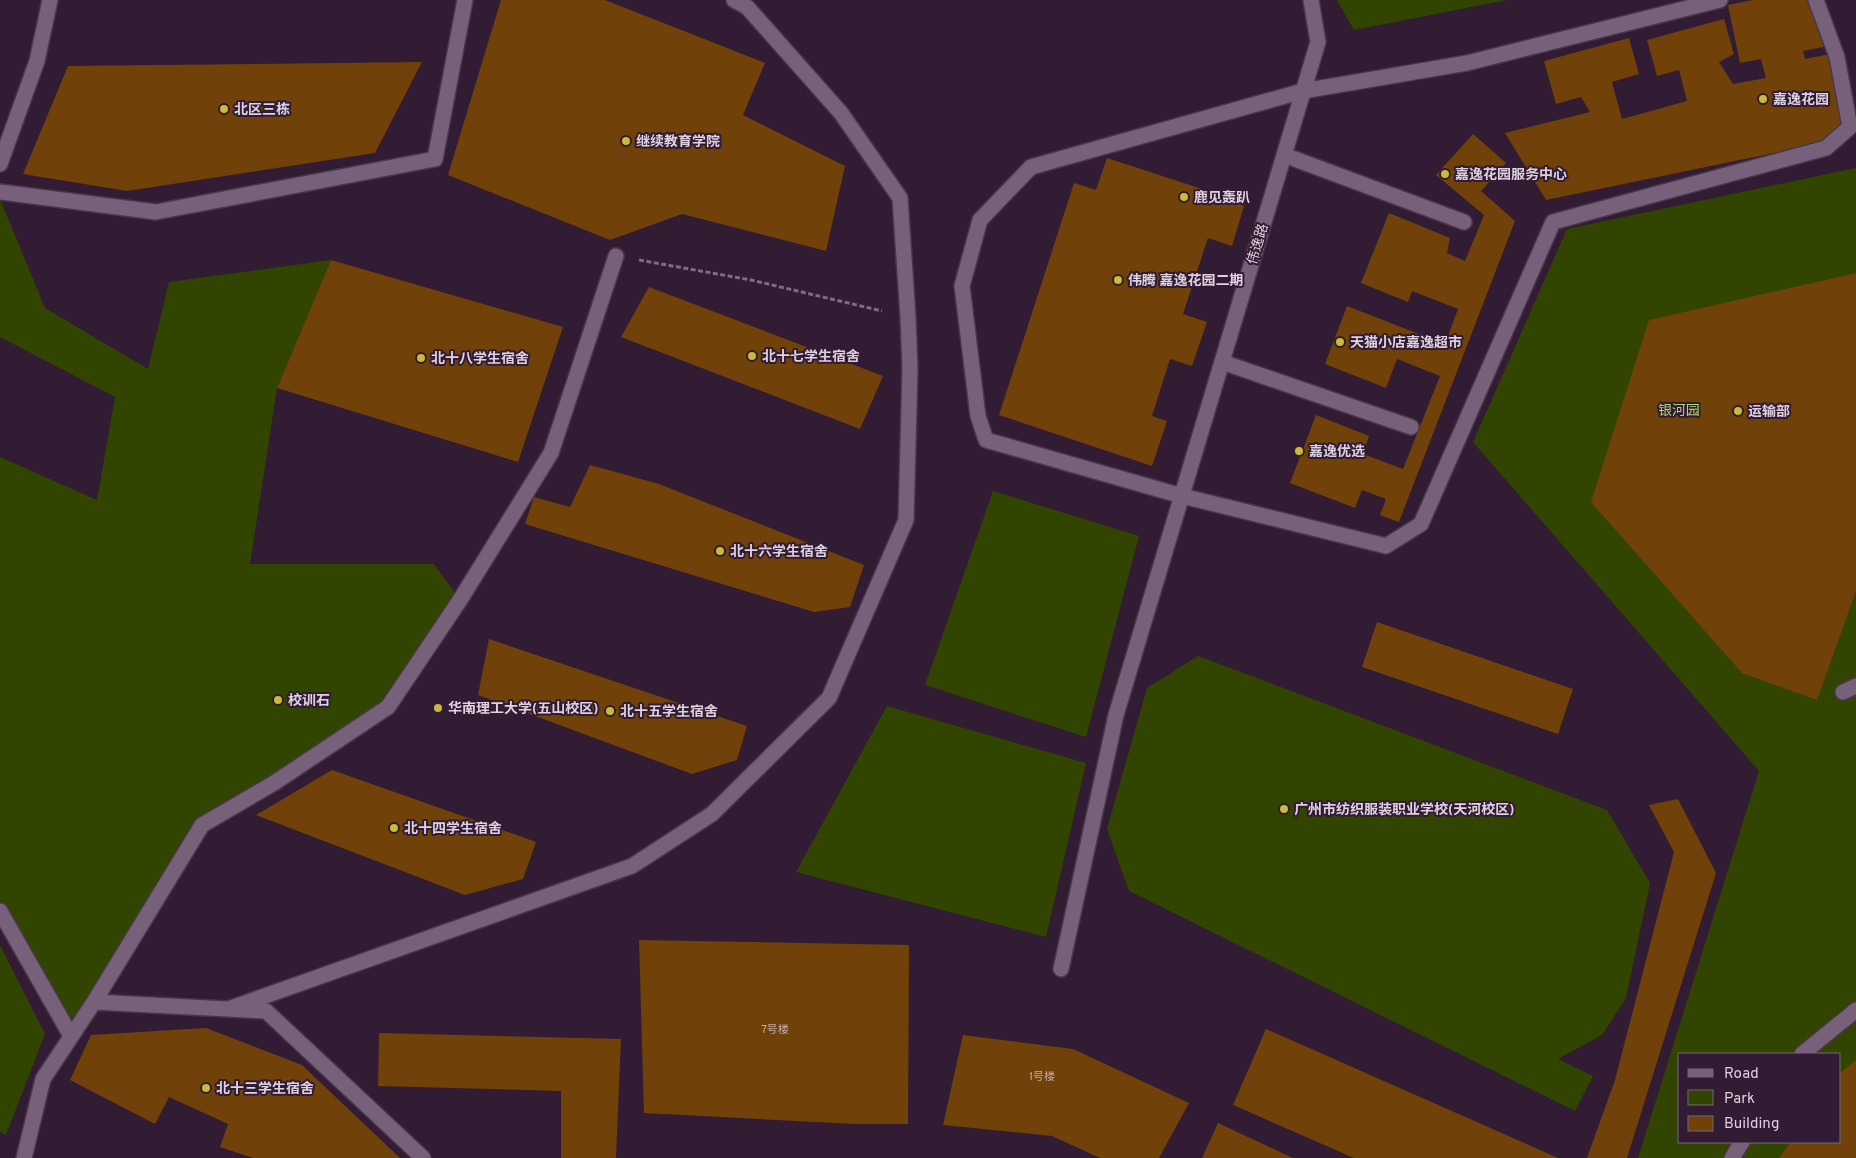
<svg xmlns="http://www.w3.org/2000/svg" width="1856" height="1158" font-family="Overpass,'Noto Sans SC',sans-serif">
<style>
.green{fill:#314500;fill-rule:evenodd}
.building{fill:#704109}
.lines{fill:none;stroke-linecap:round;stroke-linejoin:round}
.lane-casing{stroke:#48374a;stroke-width:18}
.street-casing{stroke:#48374a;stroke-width:18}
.path{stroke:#7e6c80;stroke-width:3;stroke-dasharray:5 2.5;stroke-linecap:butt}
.lane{stroke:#77607a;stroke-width:15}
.street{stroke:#77607a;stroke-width:15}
.poi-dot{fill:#caba3a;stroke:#311c33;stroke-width:2}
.labels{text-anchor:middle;stroke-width:4;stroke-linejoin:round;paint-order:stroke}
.number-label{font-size:11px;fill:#c2adaa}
.poi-label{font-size:14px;font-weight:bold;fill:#ded1e0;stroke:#311c33;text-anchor:start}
.street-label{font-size:14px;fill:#ded1e0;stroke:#311c33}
.park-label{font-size:14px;fill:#afd76a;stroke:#311c33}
</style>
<rect width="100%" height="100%" fill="#311c33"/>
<path class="green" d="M1337,0H1507L1354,30Z
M1856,168V1158H1638L1759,771L1473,442L1567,229ZM1680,1054H1840V1142H1680Z
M0,199L45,308L148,369L169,282L331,260L277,388L250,564H434L460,600L388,707L202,825L71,1036L0,911V457L97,500L115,397L0,337Z
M993,491L1139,536L1086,737L925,685Z
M1198,656L1607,810L1650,883L1626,998L1602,1035L1558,1059L1593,1076L1575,1111L1129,891L1107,829L1147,688Z
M887,706L1086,763L1046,937L796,872Z
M0,945L45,1034L6,1135L0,1132Z"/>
<path class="building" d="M501,0H605L765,63L743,115L845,166L826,251L682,214L610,240L448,175Z
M1753,0H1818L1828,46L1803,51L1805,59L1830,54L1847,138L1546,200L1505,133L1590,112L1581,97L1556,104L1544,61L1629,38L1639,74L1612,82L1622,119L1687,101L1679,70L1657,76L1647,40L1724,19L1734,54L1719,62L1733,84L1766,78L1761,59L1740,63L1728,5Z
M422,62L375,153L127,191L23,174L68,66Z
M1473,134L1506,163L1481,191L1515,221L1399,522L1380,515L1386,499L1362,490L1355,508L1290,483L1316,415L1369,436L1363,454L1403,469L1440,376L1397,359L1386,388L1325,364L1347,306L1445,344L1458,309L1412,291L1408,302L1361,283L1389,213L1450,238L1447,253L1465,261L1484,215L1436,175Z
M1107,158L1245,203L1232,246L1208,238L1183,314L1207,322L1192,366L1170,359L1152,416L1167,421L1152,466L999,415L1074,183L1096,190Z
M331,260L563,327L518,462L277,388Z
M1856,273V591L1817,700L1742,673L1591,502L1649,320Z
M649,287L883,376L860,429L621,337Z
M590,465L659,484L864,565L850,607L814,612L525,524L534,497L570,507Z
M1377,622L1573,689L1558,734L1362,667Z
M489,639L747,726L737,760L692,774L478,695Z
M332,770L536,842L523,879L465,895L256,815Z
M1678,799L1716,873L1627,1158H1587L1615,1080L1674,852L1649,805Z
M639,940L909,945L908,1124H855L644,1113Z
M206,1028L302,1065L400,1158H253L220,1147L228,1124L169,1097L155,1124L70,1080L91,1035Z
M1266,1029L1558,1158H1354L1233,1105Z
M379,1033L621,1039L616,1158H561V1091L378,1086Z
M963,1035L1073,1049L1189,1103L1159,1158H1100L1052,1136L943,1125Z
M1856,1060V1158H1779L1791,1142H1840V1073Z
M1218,1123L1293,1158H1202Z"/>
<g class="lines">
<g class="lane-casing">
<path id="lane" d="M1720,0L1467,63L1303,91L1031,167L980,220L962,286L978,416L986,440L1182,496L1386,546L1421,524L1553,222L1826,148L1850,127L1837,57L1816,0
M1284,155L1464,222
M1222,362L1411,427
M1061,969L1116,715L1318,42L1311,0"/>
</g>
<g class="street-casing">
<path id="street" d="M0,164L37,61L50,0
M0,192L156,212L435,159L465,0
M1843,692L1856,686
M0,911L71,1036
M94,1002L202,825L274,783L388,707L460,600L551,453L616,256
M228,1009L632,866L712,814L829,698L906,520L910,369L908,317L900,198L841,113L747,7L734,0
M1802,1054L1856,1010
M24,1158L43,1079L94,1002L266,1011L423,1158
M1732,1158L1742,1142"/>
</g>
<path class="path" d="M639,260L751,280L882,311"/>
<use href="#lane" class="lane"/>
<use href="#street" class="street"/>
</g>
<g class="poi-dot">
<circle cx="1763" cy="99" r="5"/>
<circle cx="224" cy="109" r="5"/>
<circle cx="626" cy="141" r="5"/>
<circle cx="1445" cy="174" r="5"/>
<circle cx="1184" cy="197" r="5"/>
<circle cx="1118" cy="280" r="5"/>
<circle cx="1340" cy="342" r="5"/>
<circle cx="752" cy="356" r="5"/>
<circle cx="421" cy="358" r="5"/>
<circle cx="1738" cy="411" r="5"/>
<circle cx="1299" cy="451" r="5"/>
<circle cx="720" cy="551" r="5"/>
<circle cx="278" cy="700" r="5"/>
<circle cx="438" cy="708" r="5"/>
<circle cx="610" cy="711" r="5"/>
<circle cx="1284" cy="809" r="5"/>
<circle cx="394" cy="828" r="5"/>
<circle cx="206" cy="1088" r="5"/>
</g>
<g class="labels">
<g class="number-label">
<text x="775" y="1033">7号楼</text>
<text x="1042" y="1080">1号楼</text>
</g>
<g class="poi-label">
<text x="1773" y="104">嘉逸花园</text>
<text x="234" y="114">北区三栋</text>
<text x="636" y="146">继续教育学院</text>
<text x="1455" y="179">嘉逸花园服务中心</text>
<text x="1194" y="202">鹿见轰趴</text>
<text x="1128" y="285">伟腾 嘉逸花园二期</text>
<text x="1350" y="347">天猫小店嘉逸超市</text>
<text x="762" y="361">北十七学生宿舍</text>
<text x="431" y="363">北十八学生宿舍</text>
<text x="1748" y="416">运输部</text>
<text x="1309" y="456">嘉逸优选</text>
<text x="730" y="556">北十六学生宿舍</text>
<text x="288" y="705">校训石</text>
<text x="448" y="713">华南理工大学(五山校区)</text>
<text x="620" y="716">北十五学生宿舍</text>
<text x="1294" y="814">广州市纺织服装职业学校(天河校区)</text>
<text x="404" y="833">北十四学生宿舍</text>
<text x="216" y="1093">北十三学生宿舍</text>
</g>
<g class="street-label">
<text transform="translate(1257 244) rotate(-73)" y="5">伟逸路</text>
</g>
<g class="park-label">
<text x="1679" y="415">银河园</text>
</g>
</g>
<rect x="1678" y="1053" width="162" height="90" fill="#311c33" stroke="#766478"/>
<rect x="1688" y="1069" width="25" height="8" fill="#77607a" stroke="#766478"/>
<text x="1724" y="1078" font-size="15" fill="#ded1e0">Road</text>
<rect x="1688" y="1090" width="25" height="15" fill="#314500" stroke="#766478"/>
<text x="1724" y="1103" font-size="15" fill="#ded1e0">Park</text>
<rect x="1688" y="1116" width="25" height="15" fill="#704109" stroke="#766478"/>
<text x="1724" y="1128" font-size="15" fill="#ded1e0">Building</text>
</svg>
